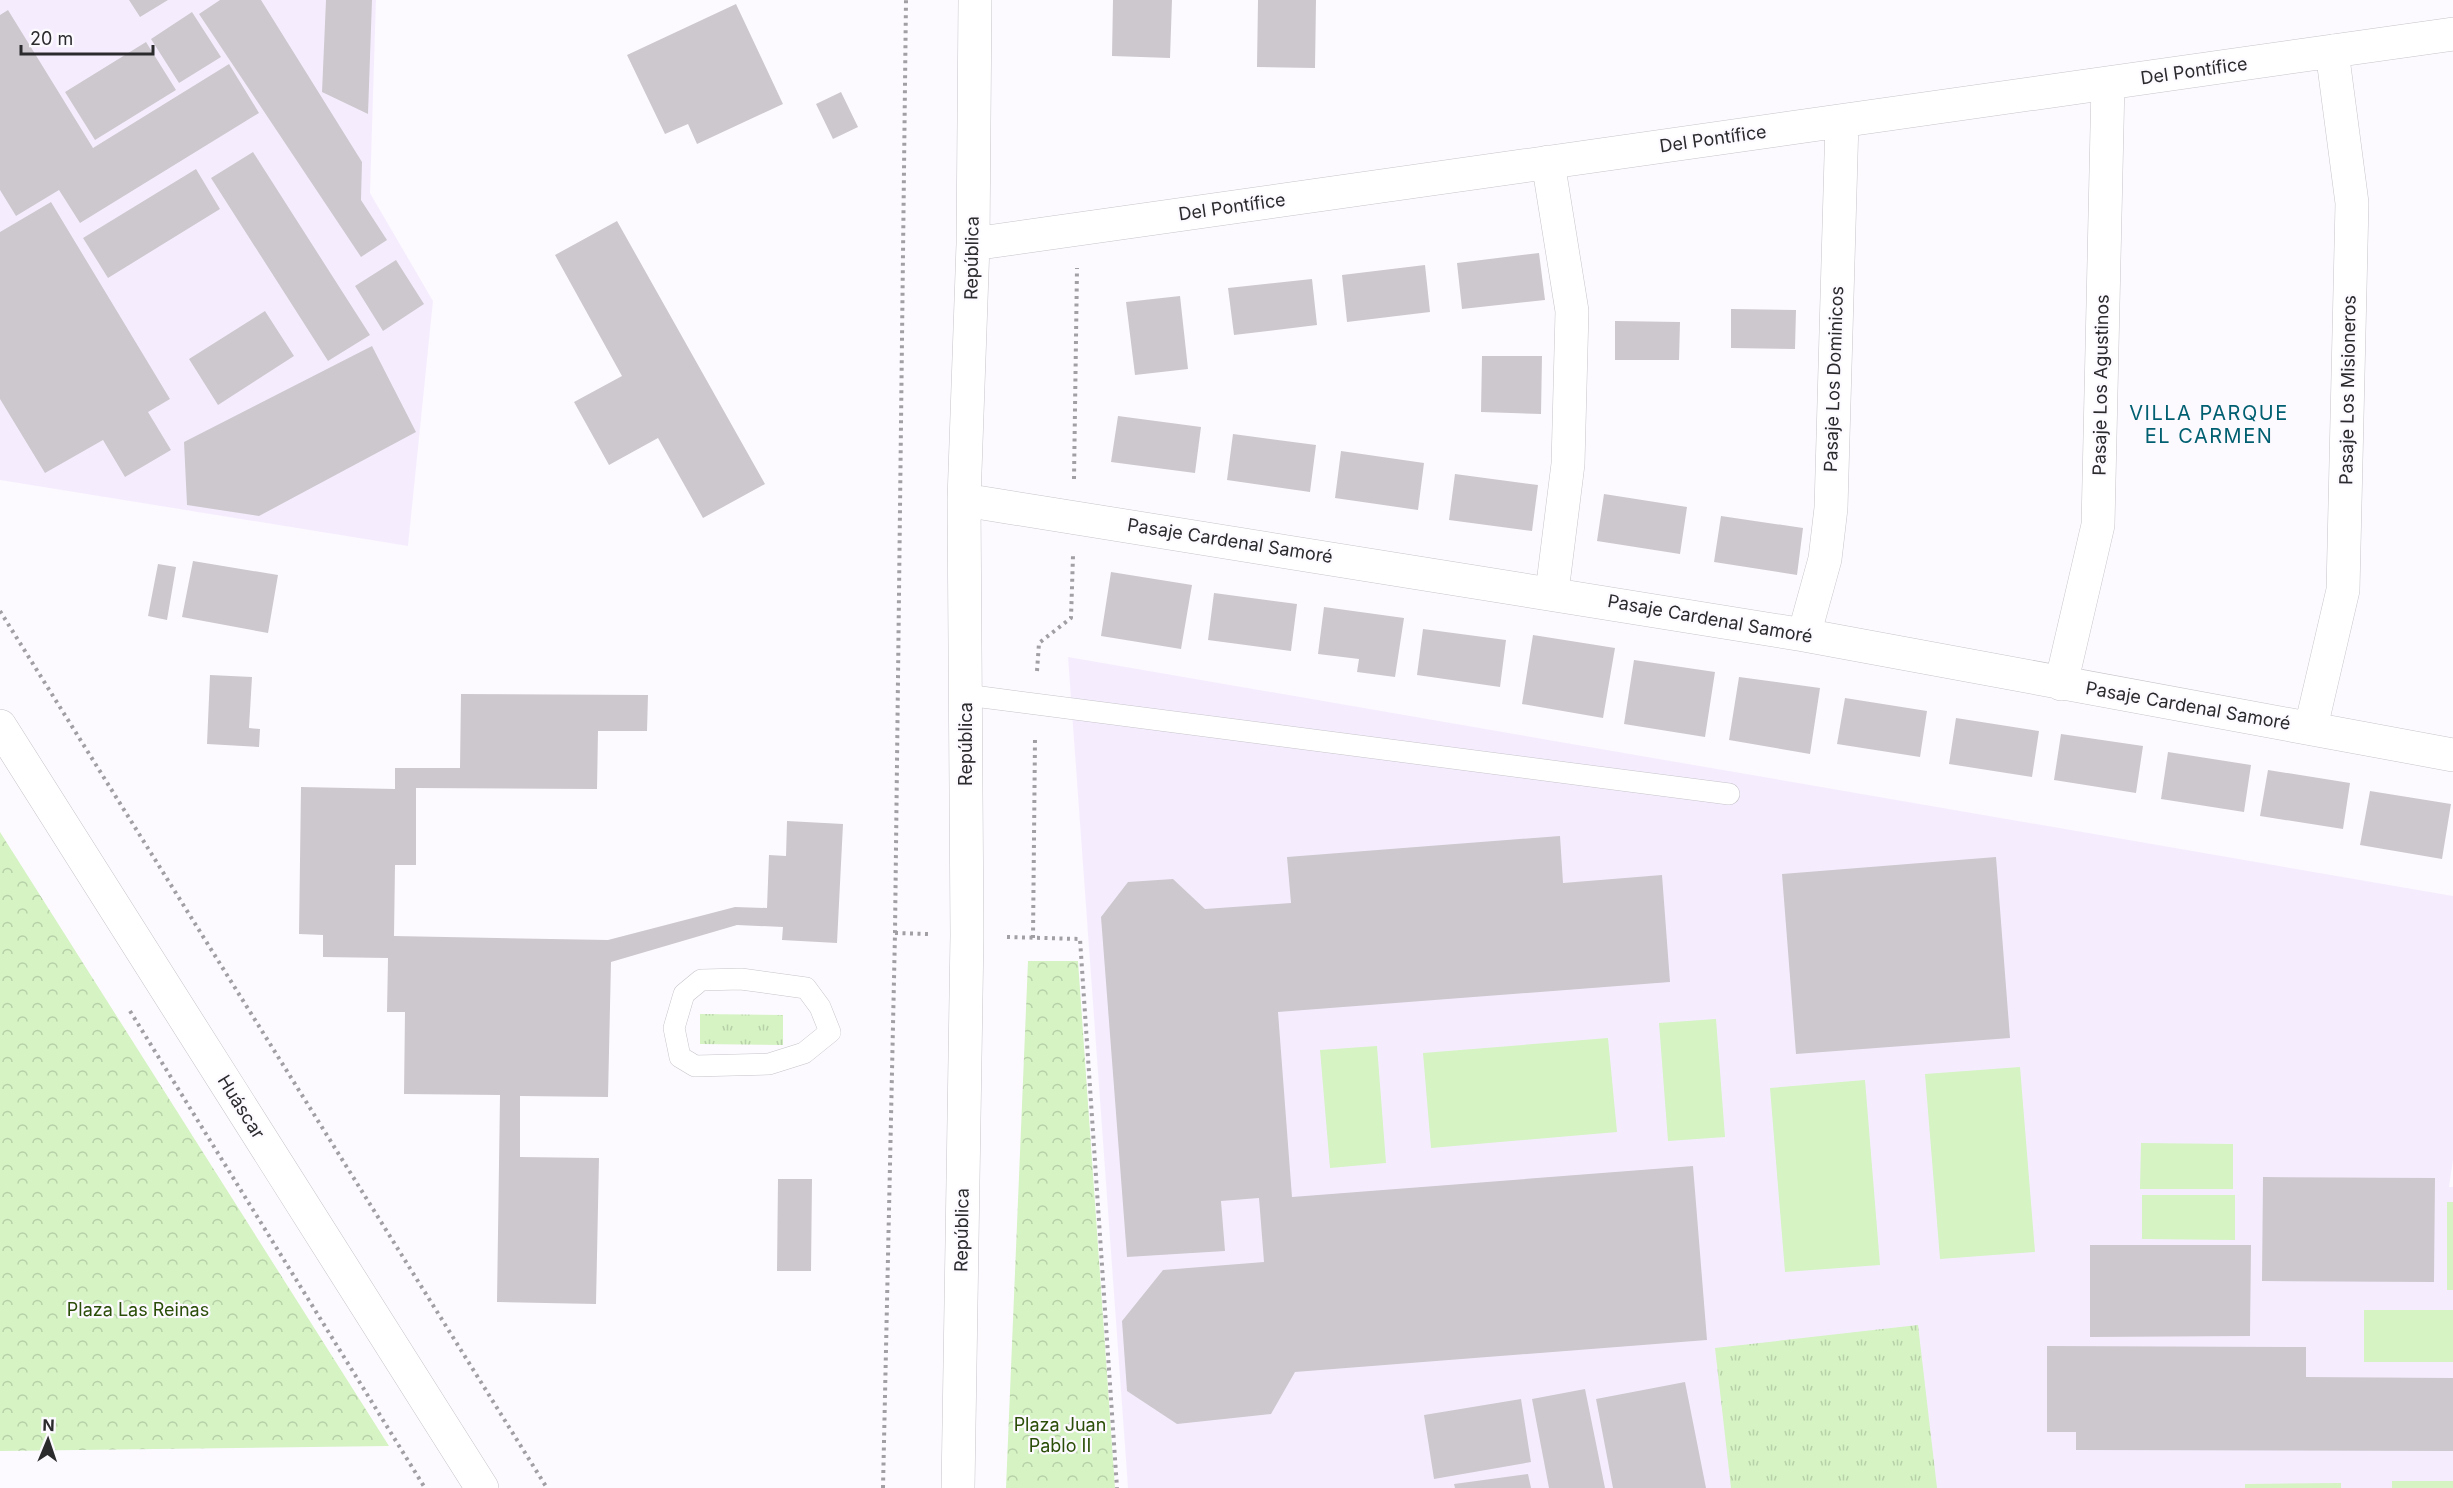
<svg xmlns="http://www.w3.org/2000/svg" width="2453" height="1488" font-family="Inter,sans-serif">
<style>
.education{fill:#f5edfe}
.grass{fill:url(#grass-tufts)}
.park{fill:url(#park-crowns)}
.garden{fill:#d5f3c3}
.building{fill:#cdc8ce}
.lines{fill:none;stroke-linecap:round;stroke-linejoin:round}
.lane-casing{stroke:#c7c4ca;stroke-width:22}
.street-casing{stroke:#c7c4ca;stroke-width:34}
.secondary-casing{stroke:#c7c4ca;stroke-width:34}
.path{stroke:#a19fa3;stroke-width:4;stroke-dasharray:3 4.5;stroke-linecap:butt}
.lane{stroke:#fff;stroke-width:21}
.street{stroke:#fff;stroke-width:33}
.secondary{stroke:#fff;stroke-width:33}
.labels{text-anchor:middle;stroke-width:4.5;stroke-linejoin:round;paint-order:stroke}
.street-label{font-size:18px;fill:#2b2a2d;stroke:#fcfaff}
.park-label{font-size:18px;fill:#2a4d07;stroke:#fcfaff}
.neighbourhood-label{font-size:20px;letter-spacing:1.5px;fill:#005f70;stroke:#fcfaff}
</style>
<defs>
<pattern id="grass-tufts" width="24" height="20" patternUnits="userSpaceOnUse" patternTransform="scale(1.5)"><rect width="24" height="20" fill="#d5f3c3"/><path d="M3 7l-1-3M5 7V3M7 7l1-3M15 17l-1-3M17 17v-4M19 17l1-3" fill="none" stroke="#b7d0a8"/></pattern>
<pattern id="park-crowns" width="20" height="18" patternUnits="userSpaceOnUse" patternTransform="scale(1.5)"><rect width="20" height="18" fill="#d5f3c3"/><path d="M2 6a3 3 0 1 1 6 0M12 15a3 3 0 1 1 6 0" fill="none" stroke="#b7d0a8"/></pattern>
</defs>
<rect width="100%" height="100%" fill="#fcfaff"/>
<path class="education" d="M0,0H376L370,193L433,301L408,546L0,480Z
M1068,657L2453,896V1160L2449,1187H2453V1488H1128Z"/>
<path class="grass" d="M700,1014L783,1015V1045L700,1044Z
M1918,1325L1937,1488H1731L1715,1348Z"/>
<path class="park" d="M0,832L389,1446L0,1451Z
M1028,961H1078L1115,1488H1006Z"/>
<path class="garden" d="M1716,1019L1725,1137L1668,1141L1659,1023Z
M1608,1038L1617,1132L1431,1148L1423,1053Z
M1377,1046L1386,1163L1330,1168L1320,1050Z
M2020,1067L2035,1252L1940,1259L1925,1074Z
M1865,1080L1880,1265L1785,1272L1770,1088Z
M2141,1143L2233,1144V1189H2140Z
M2142,1195H2235V1240L2142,1239Z
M2447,1202H2453V1290H2447Z
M2364,1310H2453V1362H2364Z
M2392,1481H2453V1488H2392Z
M2341,1483V1488H2245V1484Z"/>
<path class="building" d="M129,0H168L140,17Z
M220,0H261L362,162L361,200L387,240L361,257L199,14Z
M326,0H372L368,114L322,92Z
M1113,0H1172L1170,58L1112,56Z
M1258,0H1316L1315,68L1257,67Z
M736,4L783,104L697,144L688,124L665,134L627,55Z
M8,10L93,148L229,64L259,113L80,223L59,190L16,216L0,190V15Z
M192,12L221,57L179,83L151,39Z
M146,42L176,90L95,140L65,92Z
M841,92L858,127L833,139L816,104Z
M253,152L370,335L328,361L211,178Z
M196,169L220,209L108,278L83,238Z
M51,202L170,399L148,412L171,450L125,477L103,440L45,473L0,399V232Z
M617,221L765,484L703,518L658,438L609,465L574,402L622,376L555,255Z
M1539,253L1545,300L1462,309L1457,263Z
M396,260L424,304L383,331L355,286Z
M1425,265L1430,312L1347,322L1342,275Z
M1312,279L1317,325L1234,335L1228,288Z
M1180,296L1188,369L1135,375L1126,302Z
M1731,309L1796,310L1795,349L1731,348Z
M265,311L294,356L218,405L189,359Z
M1615,321L1680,322L1679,360H1615Z
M372,346L416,432L259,516L187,505L184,442Z
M1482,356H1542L1541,414L1481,412Z
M1118,416L1201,427L1195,473L1111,462Z
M1233,434L1316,445L1310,492L1227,480Z
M1341,451L1424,463L1418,510L1335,498Z
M1455,474L1538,485L1532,531L1449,520Z
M1604,494L1687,507L1680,554L1597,541Z
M1721,516L1803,528L1797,575L1714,562Z
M193,561L278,575L268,633L182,617Z
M158,564L176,567L167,620L148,616Z
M1111,572L1192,585L1181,649L1101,636Z
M1214,593L1297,604L1291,651L1208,640Z
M1324,607L1404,618L1395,677L1357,672L1359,659L1318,654Z
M1423,629L1506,640L1500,687L1417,675Z
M1533,635L1615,648L1603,718L1522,704Z
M1634,660L1715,672L1705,737L1624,724Z
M210,675L252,677L249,728L260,729L259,747L207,744Z
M1739,677L1820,688L1810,754L1729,740Z
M461,694L648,695L647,731H598L597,789L416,788V865H395L394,936L608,940L735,907L767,908L769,855L786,856L787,821L843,824L837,943L782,940L783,927L737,925L611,962L608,1097L520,1096V1157L599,1158L596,1304L497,1302L500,1095L404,1094L405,1012H387L388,958L323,957V935L299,934L301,787L395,789V768H460Z
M1845,698L1927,711L1920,757L1837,744Z
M1956,718L2039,731L2032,777L1949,764Z
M2061,734L2143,746L2136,793L2054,780Z
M2168,752L2251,765L2244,812L2161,799Z
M2268,770L2350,783L2343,829L2260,816Z
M2370,791L2451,804L2442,859L2360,845Z
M1560,836L1563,883L1662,875L1670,982L1278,1012L1292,1197L1693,1166L1707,1340L1295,1372L1271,1414L1177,1424L1127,1391L1122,1321L1163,1270L1264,1262L1259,1198L1221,1201L1225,1251L1127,1257L1101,917L1128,882L1173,879L1205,909L1291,903L1287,857Z
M1996,857L2010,1038L1796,1054L1782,874Z
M2263,1177L2435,1178L2434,1282L2262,1281Z
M778,1179H812L811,1271H777Z
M2090,1245H2251L2250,1336L2090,1337Z
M2047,1346L2306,1347V1377L2453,1378V1451L2076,1450V1432H2047Z
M1685,1382L1706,1488H1613L1596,1399Z
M1585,1389L1605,1488H1549L1532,1399Z
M1521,1399L1531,1462L1434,1479L1424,1415Z
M1528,1474L1531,1488H1455L1454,1484Z"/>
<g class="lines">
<g class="lane-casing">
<path id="lane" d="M966,695L1729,794
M741,979L806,988L820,1007L830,1032L804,1053L769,1064L695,1066L680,1057L674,1028L684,994L701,980Z"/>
</g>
<g class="street-casing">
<path id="street" d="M1548,162L1572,311L1568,464L1552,592
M973,244L2453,34
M964,500L1804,635L2453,755
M1804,635L1825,559L1831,508L1842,121
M2061,684L2098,525L2108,83
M2311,727L2343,590L2352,203L2332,51
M958,1488L967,935L964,500L973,244L975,0"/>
</g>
<g class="secondary-casing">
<path id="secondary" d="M0,726L482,1488"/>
</g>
<path class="path" d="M1074,479L1077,268
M0,611L547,1488
M1037,671L1039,643L1071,618L1073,556
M895,933L928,934
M1007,937L1080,939L1117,1488
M1033,938L1035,738
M130,1011L425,1488
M883,1488L895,933L906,0"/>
<use href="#lane" class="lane"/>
<use href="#street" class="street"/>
<use href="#secondary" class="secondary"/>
</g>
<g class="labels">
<g class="street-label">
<text transform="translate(2194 71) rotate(-8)" y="6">Del Pontífice</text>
<text transform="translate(1713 139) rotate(-8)" y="6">Del Pontífice</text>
<text transform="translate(1232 207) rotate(-8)" y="6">Del Pontífice</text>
<text transform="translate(972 258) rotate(-89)" y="6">República</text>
<text transform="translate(1834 379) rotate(-88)" y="6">Pasaje Los Dominicos</text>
<text transform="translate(2101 385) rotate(-89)" y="6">Pasaje Los Agustinos</text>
<text transform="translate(2348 390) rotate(-89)" y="6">Pasaje Los Misioneros</text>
<text transform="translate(1230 541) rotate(9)" y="6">Pasaje Cardenal Samoré</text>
<text transform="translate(1710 619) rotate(10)" y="6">Pasaje Cardenal Samoré</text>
<text transform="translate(2188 706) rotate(10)" y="6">Pasaje Cardenal Samoré</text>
<text transform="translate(966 744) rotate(-90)" y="6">República</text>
<text transform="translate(241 1107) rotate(58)" y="6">Huáscar</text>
<text transform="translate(962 1230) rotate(-89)" y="6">República</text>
</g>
<g class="park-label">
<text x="138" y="1316">Plaza Las Reinas</text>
<text x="1060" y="1431">Plaza Juan<tspan x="1060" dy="21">Pablo II</tspan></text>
</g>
<g class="neighbourhood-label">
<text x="2209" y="420">VILLA PARQUE<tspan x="2209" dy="23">EL CARMEN</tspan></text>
</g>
</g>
<g transform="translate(48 1440) rotate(2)" stroke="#fcfaff" stroke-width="4.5" paint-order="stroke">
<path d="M0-4.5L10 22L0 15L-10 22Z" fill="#2b2a2d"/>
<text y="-9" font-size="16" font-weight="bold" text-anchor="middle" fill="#2b2a2d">N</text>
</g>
<path d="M21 45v9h132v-9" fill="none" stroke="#2b2a2d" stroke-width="3"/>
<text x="30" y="45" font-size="18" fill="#2b2a2d" stroke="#fcfaff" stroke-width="4.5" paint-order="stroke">20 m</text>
</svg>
